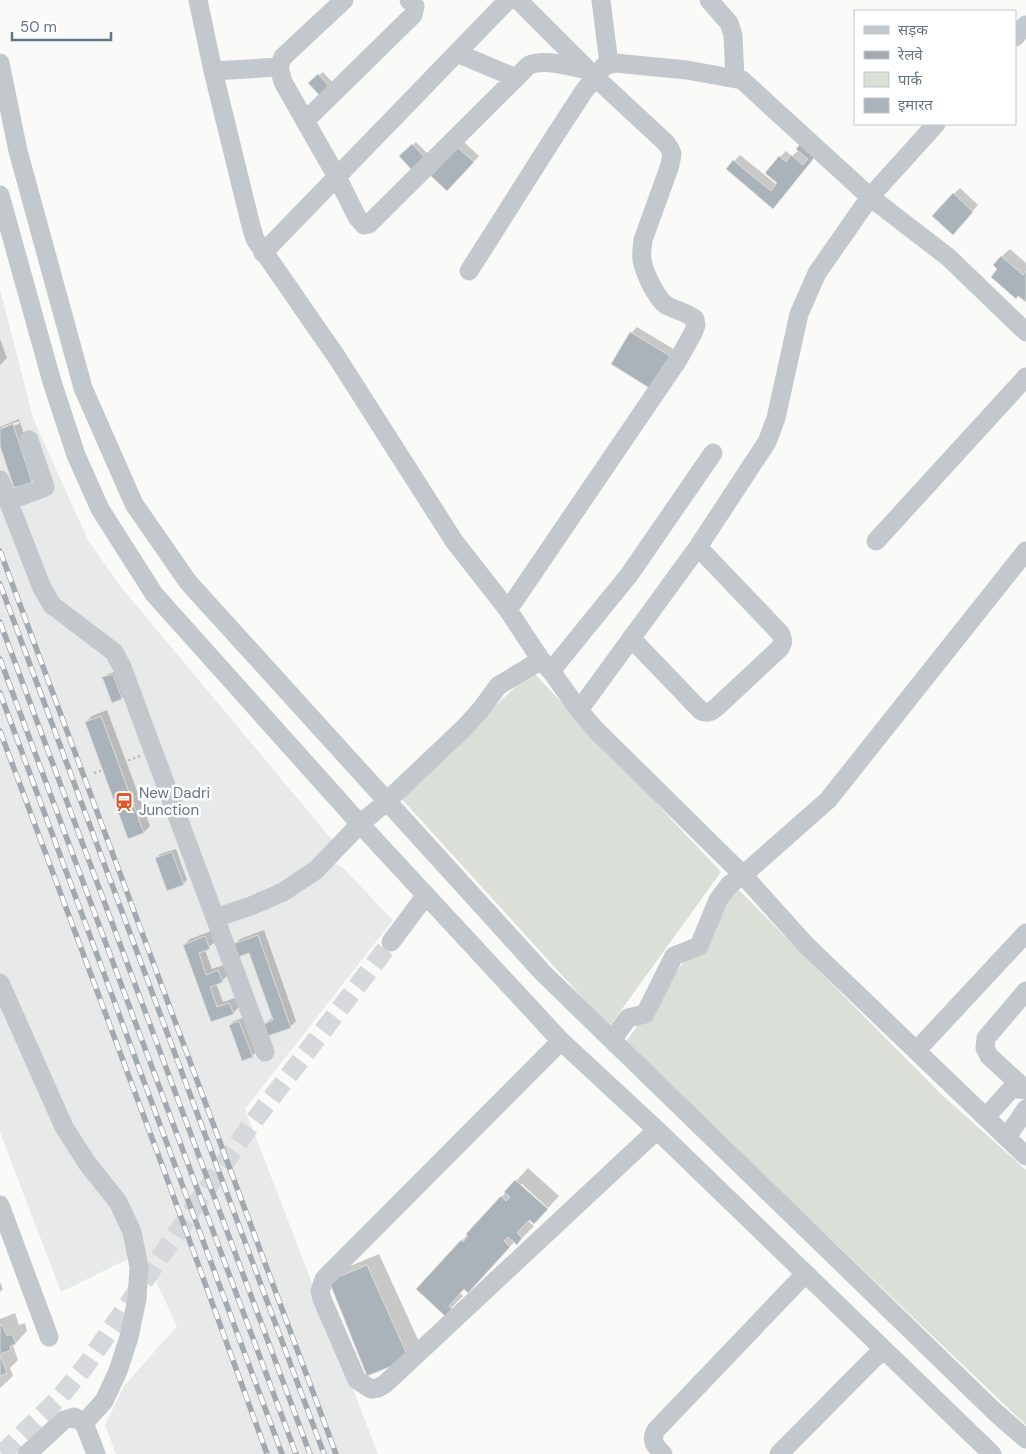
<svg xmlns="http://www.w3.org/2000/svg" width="1026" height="1454" font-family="'DM Sans','Noto Sans Devanagari',sans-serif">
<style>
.built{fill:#e8e9e9}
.green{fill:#dadfd7}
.shadow{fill:#0003;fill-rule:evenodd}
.building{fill:#aab3b9;stroke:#dcdcda}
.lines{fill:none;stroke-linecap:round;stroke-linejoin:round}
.minor-tunnel{stroke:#d5d9db;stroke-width:19;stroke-dasharray:19 9;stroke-linecap:butt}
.path{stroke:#bbbfc2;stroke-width:2.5;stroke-dasharray:2.5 2.5;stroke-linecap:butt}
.minor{stroke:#c3c8cc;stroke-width:19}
.rail-casing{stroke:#a2aab0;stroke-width:5.5}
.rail{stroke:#fff;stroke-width:4;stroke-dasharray:11;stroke-linecap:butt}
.labels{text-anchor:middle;stroke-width:5;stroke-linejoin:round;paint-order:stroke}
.poi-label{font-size:15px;fill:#657683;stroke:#fff;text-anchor:start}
</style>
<rect width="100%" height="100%" fill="#fafaf8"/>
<path class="built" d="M0,289L33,418L88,540L121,587L333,841L329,861L342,867L393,920L245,1109L378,1454H116L105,1425L124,1386L177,1326L142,1252L61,1292L0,1132Z"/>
<path class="green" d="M532,671L721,872L609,1027L400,797Z
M737,888L942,1095L1026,1170V1425L625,1043Z"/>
<path class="shadow" d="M323,72L336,86L324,98L310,83Z
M416,142L428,154L412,168L401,156Z
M464,142L479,156L453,184L432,176Z
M823,147L779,201L727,169L740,155L777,185L780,157L786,151L792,156L799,150Z
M960,188L978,205L959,227L954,194Z
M1010,249L1026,263V300L999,269L1001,257Z
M637,327L675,350L656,381L612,364L631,333Z
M0,339L7,358L0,365Z
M19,419L37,475L32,481L0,442V427ZM19,421V424L2,430V427Z
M117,671L125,694L122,698L113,702L104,678L108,674Z
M107,710L150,826L144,832L129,838L86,722L92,716Z
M176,849L187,880L183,884L157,858L160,854Z
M264,930L296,1021L290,1027L265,1024L273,1017L250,951L234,945L240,939Z
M211,931L215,942L205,950L212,969L224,965L228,975L222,981L216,983L223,1002L235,998L239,1007L233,1013L212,1021L184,945L190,939Z
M243,1018L256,1052L252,1056L230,1025L234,1021Z
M528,1168L559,1196L548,1208L522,1184L520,1185L528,1217L526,1219L534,1226L517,1243L515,1241L480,1279L464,1288L460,1293L463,1296L445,1314L418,1289Z
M379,1254L421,1346L408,1358L331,1282L343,1269Z
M0,1282L3,1289L0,1292Z
M15,1313L19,1325L25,1323L27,1331L13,1346L18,1360L10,1368L13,1376L0,1388V1319Z"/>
<path class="building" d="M318,74L333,91L324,100L308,83Z
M803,141L818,153L773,209L726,169L733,160L771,191L777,183L765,173L779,156L786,162L791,155L803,165L808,159L796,149Z
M412,144L425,158L412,170L399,156Z
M457,147L474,162L447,191L431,176Z
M953,193L973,212L953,235L932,216Z
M1001,256L1023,275L1026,271V302L1018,296L1016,299L991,277L997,269L993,265Z
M630,332L670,356L651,389L611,364Z
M13,424L32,482L14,488L0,446V429Z
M113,674L122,699L112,703L102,677Z
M101,716L144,833L128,839L85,722Z
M172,852L184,885L167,891L155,858Z
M258,935L291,1028L268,1036L264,1024L273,1020L249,953L238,957L233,944Z
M205,936L210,949L199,953L206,975L218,970L223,982L210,987L217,1007L229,1003L234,1014L211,1022L183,945Z
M239,1021L253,1057L242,1061L229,1025Z
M515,1180L548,1209L534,1224L529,1220L517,1233L522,1238L517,1245L508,1237L504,1241L510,1247L468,1293L464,1289L449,1306L452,1309L445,1316L416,1289L461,1240L463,1242L468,1236L466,1234L501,1196L506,1201L510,1197L504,1192Z
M367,1265L409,1359L367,1376L329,1281Z
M0,1325H2L7,1336L12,1334L16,1344L10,1346L11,1350L0,1354Z
M0,1355L7,1373L0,1376Z"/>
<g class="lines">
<path class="minor-tunnel" d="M2,1454L59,1398L87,1364L250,1126L391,942"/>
<path class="path" d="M119,764L140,756
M94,773L103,770"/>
<path class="minor" d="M198,0L213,71L251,226L255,239L338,359L454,541L508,610L541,660L551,671L579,710L595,729L743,875L806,945L1026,1156
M344,0L283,57L279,67L283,82L337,177L357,217L364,225L369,224L529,65C547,58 569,67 588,70
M601,0L609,64
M709,0L729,23L733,35L735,78
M1015,37L1026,25
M457,53L516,78
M0,63L18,151L83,388L134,504L188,582L543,973L995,1412L1026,1439
M213,71L279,67
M305,121L413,15L415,6L409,0
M0,195L52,382L76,455L100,509L154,594L360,824L561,1041L657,1130L992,1454
M263,253L508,0
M469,271L556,134L584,91L604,66L615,63L687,70L742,80L870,197L948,257L1026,332
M0,480L42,588L52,605L114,652L122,667L265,1052
M8,501L45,487L29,440
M876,541L1026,377
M508,610L678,360L693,333L696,325L695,319C686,312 675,310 666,305C656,298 644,272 642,260C641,253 642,247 643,240L670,165L672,154L670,149L666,143L595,77L518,0
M631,638L701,711C709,714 712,711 718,706L780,648C784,642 783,639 780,633L698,547
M551,671L629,575L713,453
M579,710L698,547L767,442L776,418L799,314L817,273L870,197L936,124
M215,918L251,906L283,892L316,870L360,824L386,802L464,728L482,708L498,686L541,660
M391,942L426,895
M0,983L64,1127L87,1163L118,1202L132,1232L139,1267L137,1299L129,1337L118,1371L104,1401L84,1423
M1026,991L986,1038L985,1048L989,1056L1026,1090
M612,1040L628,1018L645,1014L674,956L699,946L718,900L730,884L743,875L828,800L1026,551
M561,1041L324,1279L320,1291L322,1299L357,1380L371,1389L378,1388L385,1384L657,1130
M916,1051L1026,933
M986,1117L1012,1088L1026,1090
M1007,1137L1026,1109
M0,1205L49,1337
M27,1454L64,1420L74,1417L84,1423L96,1454
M663,1454C655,1446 650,1441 656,1430L805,1274
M779,1454L883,1349"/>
<g class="rail-casing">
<path id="rail" d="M0,551L336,1454
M0,584L324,1454
M0,622L310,1454
M0,659L296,1454
M0,693L282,1454
M0,731L165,1173L267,1454"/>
</g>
<use href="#rail" class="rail"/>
</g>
<defs>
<g id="station-bare" transform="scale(1.5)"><path d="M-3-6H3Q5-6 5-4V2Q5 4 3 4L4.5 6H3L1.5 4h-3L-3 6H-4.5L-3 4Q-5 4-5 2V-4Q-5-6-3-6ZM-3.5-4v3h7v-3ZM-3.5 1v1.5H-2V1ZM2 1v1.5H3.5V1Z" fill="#e4572e" stroke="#fff" stroke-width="2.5" paint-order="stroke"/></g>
</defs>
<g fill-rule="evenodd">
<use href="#station-bare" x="124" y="802"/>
</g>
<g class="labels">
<g class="poi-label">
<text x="139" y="798">New Dadri<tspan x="139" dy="17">Junction</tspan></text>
</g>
</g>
<rect x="854" y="10" width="162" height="115" fill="#ffffff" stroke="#c1c8cd"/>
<rect x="864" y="26" width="25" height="8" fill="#c3c8cc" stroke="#c1c8cd"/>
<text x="898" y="35" font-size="15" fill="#657683">सड़क</text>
<rect x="864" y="51" width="25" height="8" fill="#a2aab0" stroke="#c1c8cd"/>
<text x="898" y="60" font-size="15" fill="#657683">रेलवे</text>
<rect x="864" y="72" width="25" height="15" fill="#dadfd7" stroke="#c1c8cd"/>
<text x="898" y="85" font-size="15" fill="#657683">पार्क</text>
<rect x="864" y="98" width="25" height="15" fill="#aab3b9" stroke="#c1c8cd"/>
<text x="898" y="110" font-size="15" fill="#657683">इमारत</text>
<path d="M12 32v8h99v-8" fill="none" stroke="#657683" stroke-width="2.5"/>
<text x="20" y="32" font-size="15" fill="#657683" stroke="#ffffff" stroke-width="4" paint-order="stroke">50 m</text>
</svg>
